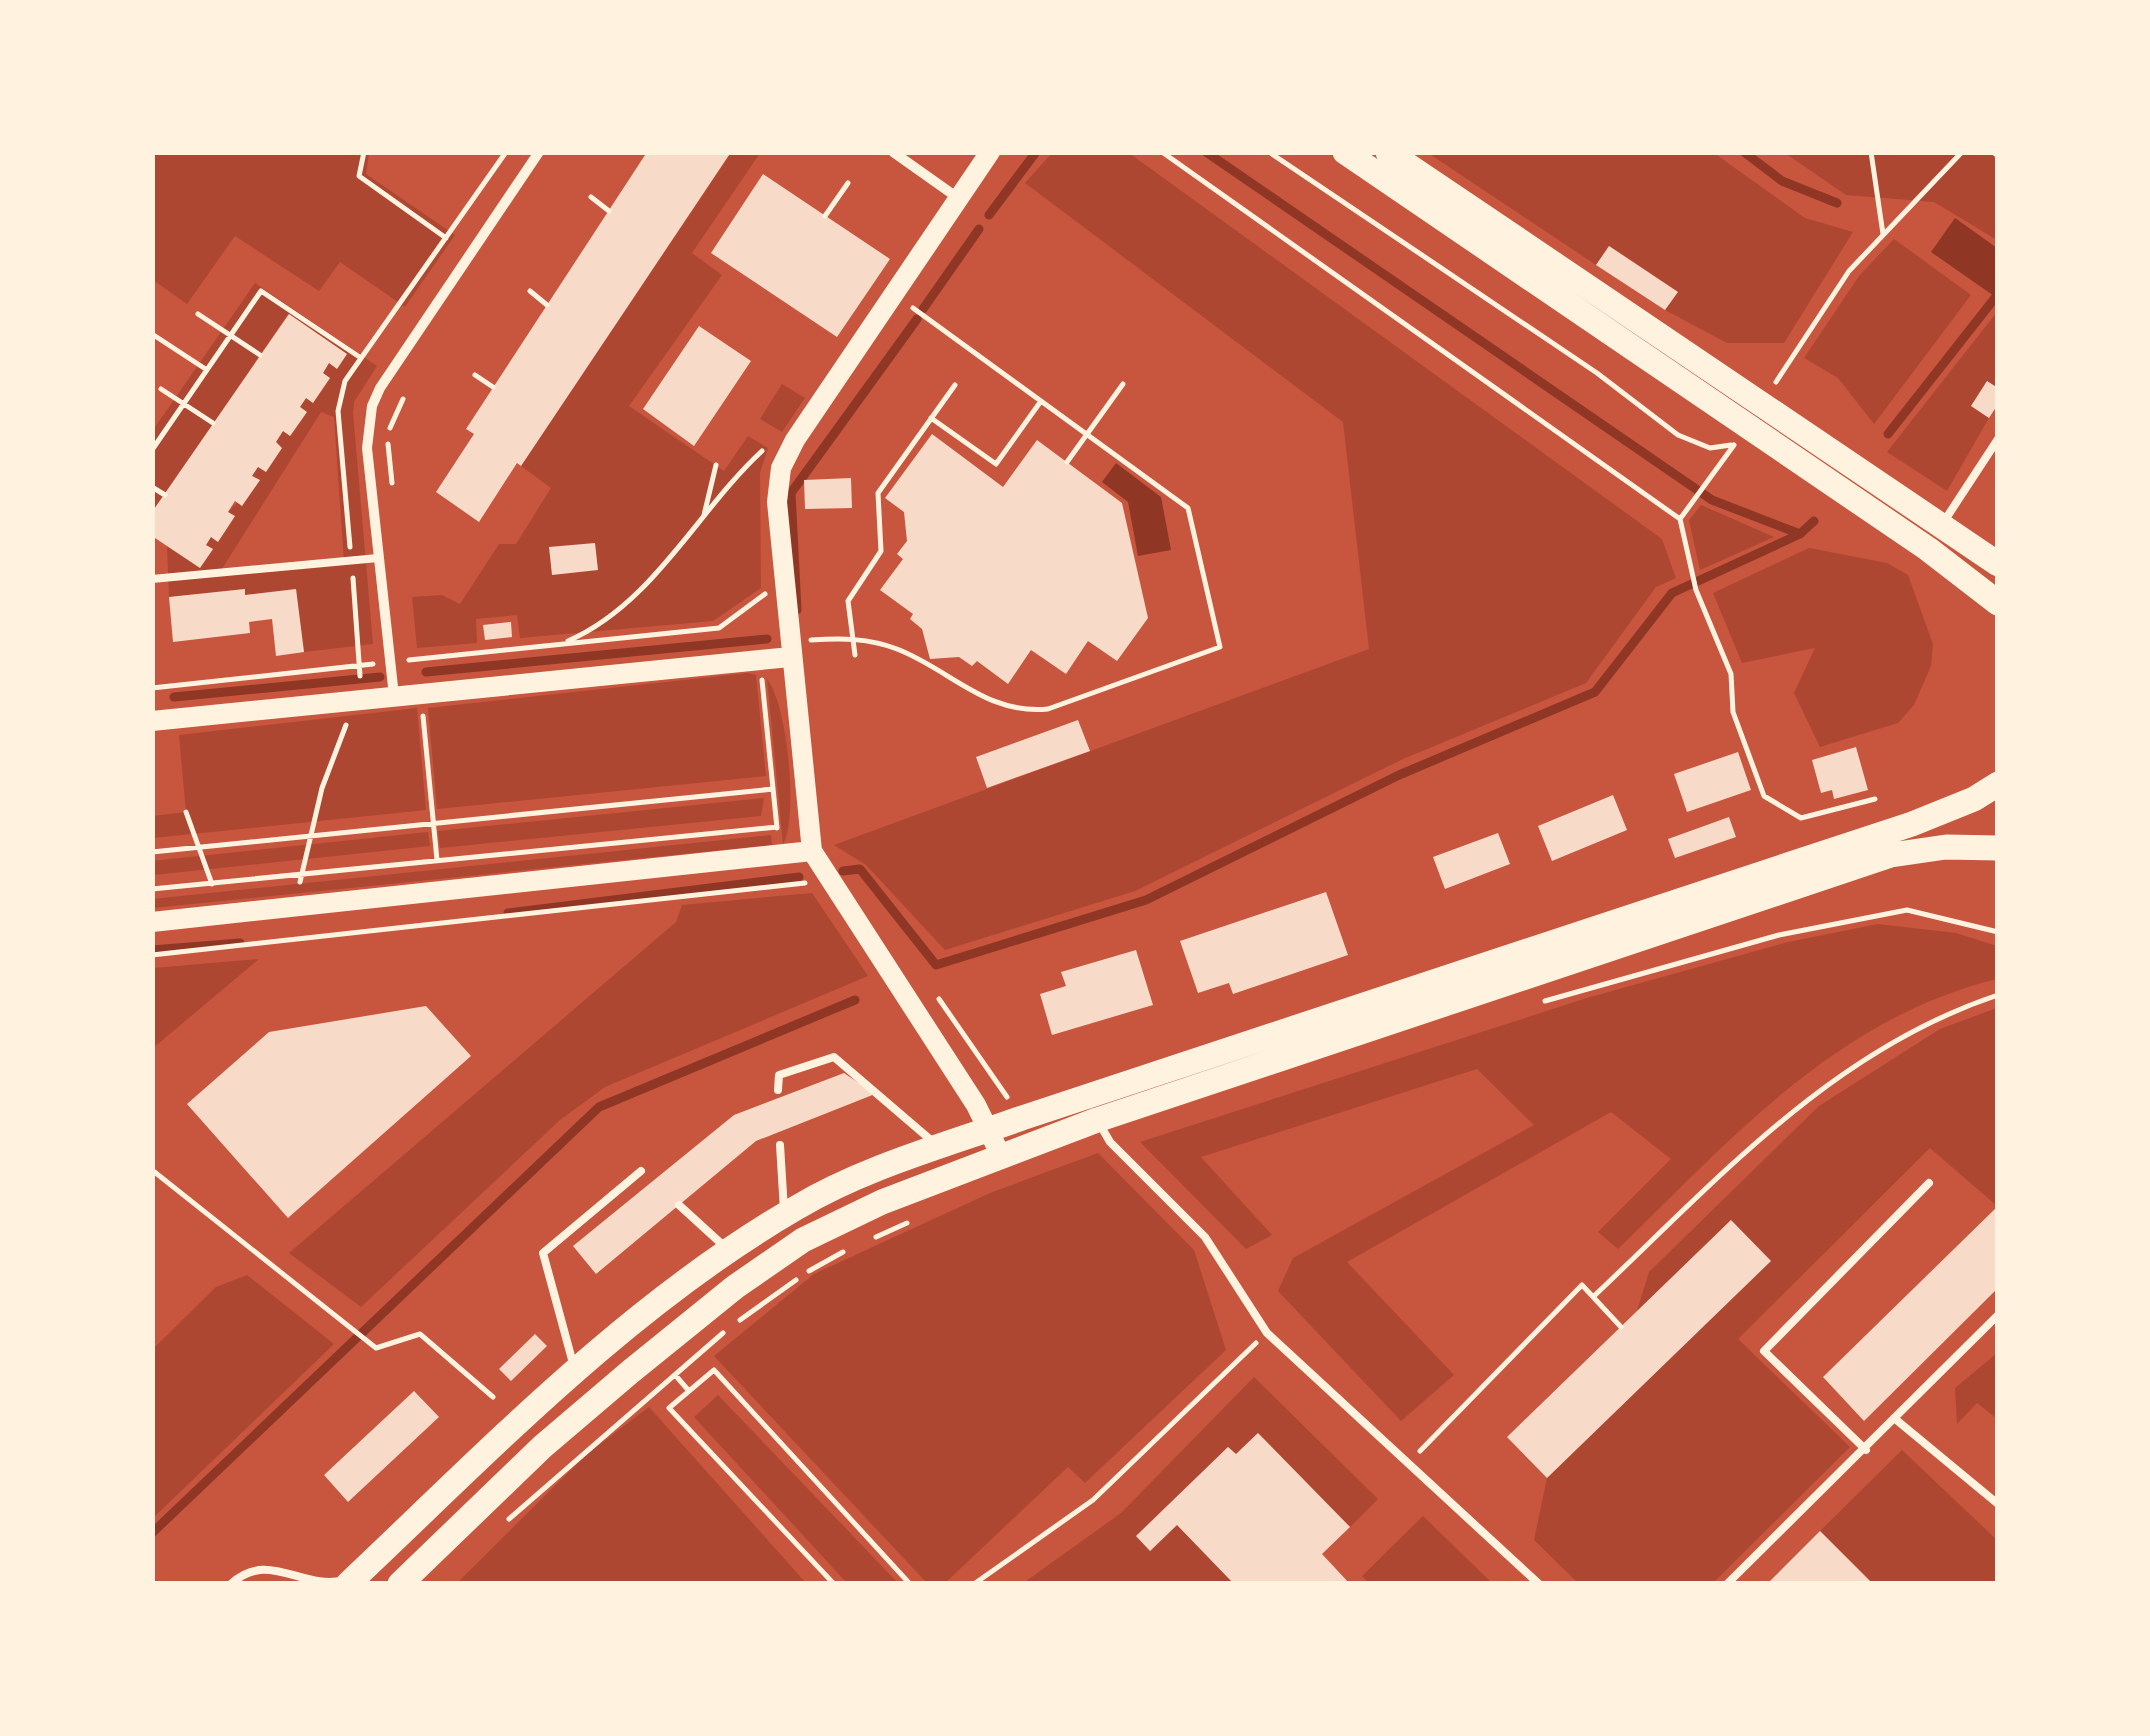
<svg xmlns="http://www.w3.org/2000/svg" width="2150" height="1736" font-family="'PT Sans',sans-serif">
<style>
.green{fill:#ae4732;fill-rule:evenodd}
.water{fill:#8f3625}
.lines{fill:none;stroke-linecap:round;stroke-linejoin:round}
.stream{stroke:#8f3625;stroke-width:9}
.building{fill:#f7dbc8}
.path{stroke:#fff3e0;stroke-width:5}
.service{stroke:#fff3e0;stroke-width:8}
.minor{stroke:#fff3e0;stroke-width:10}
.secondary{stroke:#fff3e0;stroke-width:20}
.primary{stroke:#fff3e0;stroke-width:25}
</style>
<rect width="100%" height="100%" fill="#c8553d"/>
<path class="green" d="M153,153H369L366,174L455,235L405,307L340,262L319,291L235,236L187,304L153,280Z
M731,153H760L692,253L722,275L629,406L724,471L748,436L768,448L760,473L761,588L713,621L520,638L517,615L476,619L477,643L417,648L412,597L442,595L460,604L499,544H516L551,488L521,466Z
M1052,153H1129L1662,539L1676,578L1656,587L1586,683L1403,759L1135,891L945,950L866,865L834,845L1369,649L1343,422L1025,183Z
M1428,153H1714L1805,218L1853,232L1784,343H1727L1665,310L1677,291L1610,246L1596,265Z
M1785,153H1997V240L1934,202L1846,195Z
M1894,239L1971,295L1874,424L1838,378L1804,358L1859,276Z
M255,283L377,366L354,402L353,413L373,644L304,652L296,589L245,595L244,589L169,597L167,546L200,568L213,550L206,545L211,537L218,542L235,517L228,512L259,480L252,475L258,467L266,471L282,448L276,442L283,431L291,436L307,412L300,407L306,398L313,402L330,379L323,373L329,363L337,368L347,354L288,314L153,512V430ZM321,412L334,417L344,561L220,572Z
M1997,312V388L1986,382L1971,406L1989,418L1947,491L1887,452Z
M782,384L805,398L782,432L760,419Z
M1701,505L1774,537L1700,570L1689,520Z
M1809,548L1887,563L1908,575L1933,644L1931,666L1914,705L1898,723L1820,747L1794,693L1815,648L1742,663L1713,593Z
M748,673L756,675L766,776L437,809L428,708Z
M767,679C787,703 799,817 783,844Z
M417,708L426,810L153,838L152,816L186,812L179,735Z
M764,798L761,816L440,848L438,831Z
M428,832L430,846L153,875L152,861Z
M771,835L772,845L153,908L152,899Z
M812,893L868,976L605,1087L560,1120L361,1307L289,1253L676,922L682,905Z
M1878,924L1956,933L1997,946V979C1837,1018 1731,1139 1618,1249L1598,1232L1671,1159L1611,1112L1347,1262L1454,1375L1401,1421L1278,1291L1293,1258L1534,1125L1477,1069L1201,1157L1272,1235L1246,1249L1140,1142L1587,998L1788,942Z
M259,959L153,1048V968Z
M1997,1008V1206L1930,1148L1738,1339L1850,1447L1713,1583H1578L1534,1540L1547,1478L1771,1261L1731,1220L1637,1311L1649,1272L1819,1106L1940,1029Z
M1098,1153L1194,1250L1226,1350L1085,1483L1068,1467L945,1583H927L714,1356L814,1274L990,1193Z
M247,1275L334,1344L153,1518V1349L216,1287Z
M1997,1353V1419L1977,1403L1957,1424L1955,1388Z
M1254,1377L1378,1499L1350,1527L1258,1433L1236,1454L1228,1447L1136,1536L1151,1551L1177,1525L1234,1583L1022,1584L1121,1513Z
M718,1395L898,1583H847L694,1417Z
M649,1407L806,1583H457L587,1454Z
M1902,1450L1997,1540V1583H1873L1820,1531Z
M1423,1516L1492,1583H1369L1362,1576Z"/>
<path class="water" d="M1955,218L1997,248V298L1931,252Z
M1116,463L1161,497L1171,550L1138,556L1128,502L1102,482Z"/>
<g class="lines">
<path class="stream" d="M1206,152L1712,500L1800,534L1814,521
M1744,152L1782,181L1837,203
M989,215L1036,152
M923,309L979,229
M1888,434L1998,294
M797,610L791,493L917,319
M426,672L767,639
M174,697L380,677
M843,871L860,869L936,965L1146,900L1399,775L1595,692L1672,593L1800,534
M508,913L799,877
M152,950L240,943
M152,1533L599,1107L855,1000"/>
</g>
<path class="building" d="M647,152H731L521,466L517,463L479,522L436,492L474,434L466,429Z
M763,174L890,259L837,337L711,253Z
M1609,246L1678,292L1665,310L1596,265Z
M289,314L347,354L337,369L329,363L323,373L330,378L313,403L306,398L300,407L307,412L290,436L283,431L276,442L282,448L266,472L258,467L252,476L260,480L242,506L235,501L228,512L235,516L218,542L211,537L206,545L213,549L200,568L152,536V512Z
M699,326L751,361L694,446L643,409Z
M1987,381L1998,388V404L1989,418L1971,406Z
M932,434L1003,487L1037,440L1122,503L1148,618L1117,661L1088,641L1066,674L1031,650L1008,684L977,661L972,666L959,657L930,659L922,629L910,619L913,614L880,590L903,559L897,554L907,541L904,512L885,498Z
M851,478L852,508L805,509L804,480Z
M595,543L598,570L552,575L549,547Z
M245,589V595L296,589L304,652L276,656L272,619L249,622L250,633L173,642L169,597Z
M511,622L512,637L485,640L483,625Z
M1078,720L1090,751L987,788L976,757Z
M1856,747L1868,790L1834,799L1832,790L1821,793L1812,760Z
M1738,752L1751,790L1687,812L1674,774Z
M1613,795L1627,830L1552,861L1538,826Z
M1729,817L1736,837L1675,858L1668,839Z
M1498,833L1510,864L1445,889L1433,857Z
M1326,892L1348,955L1233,994L1229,983L1198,993L1180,941Z
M1136,950L1153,1005L1052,1035L1040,994L1066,986L1061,972Z
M426,1006L471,1056L288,1218L187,1104L269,1032Z
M844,1073L875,1094L756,1141L596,1274L573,1246L734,1115Z
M1998,1206V1288L1864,1421L1823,1377Z
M1731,1220L1771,1261L1547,1478L1507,1437Z
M535,1334L547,1346L511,1381L499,1369Z
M414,1391L439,1417L348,1502L324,1475Z
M1258,1433L1350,1527L1322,1554L1350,1584H1234L1177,1525L1150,1551L1136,1536L1228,1447L1236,1454Z
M1820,1531L1873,1584H1767Z"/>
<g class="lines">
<path class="path" d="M364,152L359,176L446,238
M1162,152L1680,519L1696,590L1731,674L1733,712L1764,796L1801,818L1875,799
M1269,152L1597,373L1678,435L1710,448L1731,445
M1871,152L1883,234
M1993,152L1998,156
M591,197L609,211
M825,216L848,183
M530,291L547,305
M198,314L260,355
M152,334L207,370
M475,375L493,387
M1776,382L1849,271L1962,152
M161,389L213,423
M931,418L996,464L1041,401
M390,428L403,399
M388,444L392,483
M152,450L261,291L361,358
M1067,462L1123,384
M152,487L165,495
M704,515L716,465
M1680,519L1734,445
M350,547L338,411L345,381L506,152
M353,578L360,676
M811,640C842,638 868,638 897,649C951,670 986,715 1048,709L1220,647L1188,508L913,308
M568,641C653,604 697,511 762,451
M855,655L848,601L881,551L878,493L955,385
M409,660L719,628L765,594
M762,680L777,828
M152,688L373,664
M423,716L437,860
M186,812L212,884
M152,852L773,789
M300,882L322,788L346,725
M152,889L777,827
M152,955L805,883
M939,999L1007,1097
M1545,1001L1779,935L1907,910L1998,932
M152,1170L376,1348L420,1334L493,1397
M876,1237L907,1223
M809,1271L843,1252
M1593,1297C1717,1180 1832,1050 1998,995
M740,1320L796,1280
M676,1376L689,1391
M1420,1451L1582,1285L1621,1327
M509,1519L723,1333
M834,1584L669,1408L714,1370L910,1584
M974,1584L1093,1500L1256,1343"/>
<path class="service" d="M1943,523L1998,439
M152,579L378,558
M778,1090L779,1075L834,1057L932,1141
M1099,1123L1110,1142L1205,1237L1267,1333L1539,1584
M780,1145L784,1210
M679,1205L725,1247
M574,1367L543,1253L641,1171
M1894,1418L1998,1504
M1866,1450L1764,1351L1929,1183
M231,1584C268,1549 303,1591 344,1580
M1727,1584L1998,1315"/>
<path class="minor" d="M893,152L958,198
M394,696L367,448L372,406L380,388L539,152"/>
<path class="secondary" d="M990,152L795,440L781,468L777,502L812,851L976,1105L1001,1156
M152,721L790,657
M152,922L812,851"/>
<path class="primary" d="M1345,152L1928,549L1998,603
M1388,152L1998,564
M348,1584C489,1451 627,1306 796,1208C865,1167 946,1145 1022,1118L1912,824L1974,799L1998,784
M400,1584L542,1447L630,1372L735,1287L803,1240L882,1202L1097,1120L1891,855L1946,847L1998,848"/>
</g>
<rect width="2150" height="1736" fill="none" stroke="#fff3e0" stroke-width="310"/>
</svg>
